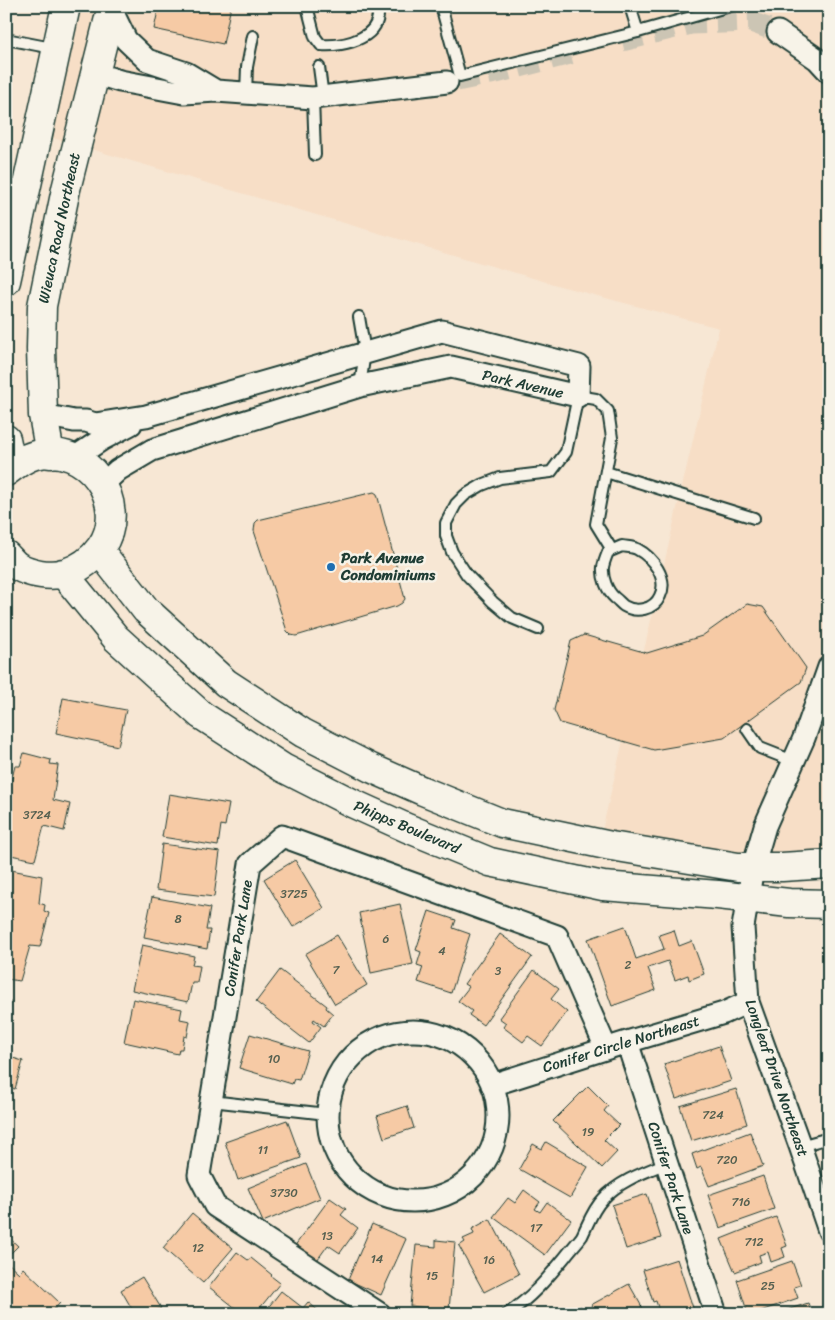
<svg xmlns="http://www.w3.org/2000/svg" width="835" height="1320" font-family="Sriracha,sans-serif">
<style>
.built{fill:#f7dec6}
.building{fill:#f6caa5;stroke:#1f3d34}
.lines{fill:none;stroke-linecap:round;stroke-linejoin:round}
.street-tunnel{stroke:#ccc5b4;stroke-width:21;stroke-dasharray:21 11;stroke-linecap:butt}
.lane-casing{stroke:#1f3d34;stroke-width:14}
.street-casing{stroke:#1f3d34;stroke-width:25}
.secondary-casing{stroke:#1f3d34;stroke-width:31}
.lane{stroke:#f7f3e8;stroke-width:10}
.street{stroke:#f7f3e8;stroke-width:21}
.secondary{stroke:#f7f3e8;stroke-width:28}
.poi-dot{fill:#1f6fb2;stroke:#f7f3e8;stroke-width:2}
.labels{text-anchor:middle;stroke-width:5;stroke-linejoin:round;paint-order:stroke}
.number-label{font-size:12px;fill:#556050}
.street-label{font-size:15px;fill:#1f3d34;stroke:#f7f3e8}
.poi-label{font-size:15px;font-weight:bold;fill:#1f3d34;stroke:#f7f3e8;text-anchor:start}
</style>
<rect width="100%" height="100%" fill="#f7e7d4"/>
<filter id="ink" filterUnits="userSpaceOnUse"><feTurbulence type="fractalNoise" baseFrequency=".02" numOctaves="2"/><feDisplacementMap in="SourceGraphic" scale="10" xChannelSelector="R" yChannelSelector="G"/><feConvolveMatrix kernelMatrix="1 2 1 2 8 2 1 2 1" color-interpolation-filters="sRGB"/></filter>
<g filter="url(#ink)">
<path class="built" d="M64,6H829V867L601,835L719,328L560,286L46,136Z"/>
<path class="building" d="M159,6H231L223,44L154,29Z
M374,492L377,494L405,599L402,603L397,606L296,636L291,635L287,631L254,531L255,523L258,520Z
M747,604L763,607L806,668L801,682L724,738L654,750L560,723L554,710L571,641L584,635L647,653L702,636Z
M63,698L126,710L118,746L56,733Z
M24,753L51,760L50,764L58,765L53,800L70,804L64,831L44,826L35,860L6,854V801L15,766H20Z
M169,794L229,804L225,826L221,825L218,846L162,837Z
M162,844L220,852L214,897L156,890Z
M295,860L324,908L293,927L264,879Z
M6,869L42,876L39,903L45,905L44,911L49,913L40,947L30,946L20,981L6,979Z
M152,897L210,908L206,930H210L207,949L144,937Z
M400,904L413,964L371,973L359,913Z
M429,911L456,920L453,928L470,934L451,993L418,982L423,967L417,965L421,952L416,950Z
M625,926L636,959L664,949L659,935L674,930L679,946L692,941L704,974L689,980L688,975L675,980L668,961L648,968L656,990L612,1006L588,939Z
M500,934L532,957L483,1025L469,1015L472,1011L458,1001L469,987L464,984Z
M337,935L367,985L335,1004L305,954Z
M142,945L194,956L192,965L200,966L197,983H192L188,1002L132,990Z
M280,970L327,1006L326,1008L333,1014L324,1026L314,1019L313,1021L321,1027L309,1043L256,1002Z
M534,970L559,989L551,999L567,1012L542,1046L528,1036L523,1042L503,1027L506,1023L499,1018Z
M133,999L182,1009L180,1019L190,1021L187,1037L184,1036L182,1049H179L178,1054L124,1042Z
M6,1001L11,1002L6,1031Z
M250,1034L308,1051L299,1080L294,1079L292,1084L239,1068Z
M719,1046L731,1081L676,1099L664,1064Z
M6,1056L23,1061L15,1089L6,1087Z
M588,1086L608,1106L604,1111L619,1125L604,1140L617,1152L602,1168L553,1121Z
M736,1089L747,1124L691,1141L680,1106Z
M407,1106L414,1128L384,1138L377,1116Z
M287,1120L301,1158L238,1180L225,1142Z
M750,1132L763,1166L709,1186L701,1167L697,1169L692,1154Z
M546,1142L588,1167L570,1198L519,1169L533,1144L542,1149Z
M306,1164L320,1198L263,1222L248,1188Z
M763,1176L774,1209L720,1228L708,1195Z
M524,1190L540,1202L535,1209L540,1212L547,1202L571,1220L545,1255L493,1217L508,1198L515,1203Z
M647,1194L661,1238L626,1249L612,1205Z
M330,1198L346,1209L341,1215L358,1228L340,1253L328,1245L315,1263L294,1247Z
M192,1213L233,1248L203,1283L163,1248Z
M776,1217L787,1246L782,1248L785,1257L771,1262L768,1252L759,1255L761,1262L735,1272L721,1239Z
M490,1219L519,1274L484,1292L459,1246L465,1242L463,1239L474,1234L472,1229Z
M372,1224L406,1239L381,1295L348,1280Z
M6,1235L18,1246L6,1258Z
M436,1240L455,1242L449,1310L410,1306L416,1245L436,1247Z
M237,1252L248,1260L251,1258L272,1275L271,1276L280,1283L255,1314H243L209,1287Z
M677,1259L695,1314H660L656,1301L653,1302L643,1270Z
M6,1261L19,1273L23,1268L60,1303L50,1314H6Z
M792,1261L801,1285L794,1287L798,1298L752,1314H748L737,1280Z
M142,1277L161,1308L151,1314H135L121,1290Z
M629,1284L646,1314H596L591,1305Z
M281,1291L303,1308L308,1302L322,1314H263Z
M808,1303L812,1314H775Z
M581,1306L585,1314H567L568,1313Z"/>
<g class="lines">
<path class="street-tunnel" d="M622,41L691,24L751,22L778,32
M457,81L496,73L578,52"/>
<g class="lane-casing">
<path id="lane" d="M307,6L315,37L321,45C345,47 385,37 377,6
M441,6L460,76L638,32
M630,6L638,32L730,6
M6,39L57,49
M319,67L323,97
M246,93L247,67L253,36
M313,98L315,155
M359,317L365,352L360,386
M606,472L754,518
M622,546C627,547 633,547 637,549C652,557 669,578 660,596C654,610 636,613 624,606C621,604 618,600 615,598C607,591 602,578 603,567C604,562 606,557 608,552Z
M538,629L512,618L493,602L467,575L452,552L446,536V523L456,504L465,495L482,485L500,478L551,472L566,452L578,396L596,399L608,411L612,438L596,524L612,550
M747,729L760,748L793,761
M211,1101L327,1114
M800,1146L829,1138
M507,1314C532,1297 546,1280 565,1257C570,1250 577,1243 582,1236C588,1224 593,1209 603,1199C619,1181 645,1172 667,1163"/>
</g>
<g class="street-casing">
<path id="street" d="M111,9L126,40L147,60L186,73L216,91
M778,32L817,59L829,72
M94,73L120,81L184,93L216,91L313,98L447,82
M43,415L74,421H86L95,424L146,416L442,331L579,366L578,396L451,367L360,386L152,450L118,470L103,484
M74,458L101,440L131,424
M829,667L804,738L765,826L753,867L743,927L748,1002L800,1146L829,1231
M328 1116a85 85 0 1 1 170 0a85 85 0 1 1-170 0Z
M627,1042L716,1314
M492,1085L627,1042L724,1013L748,1002
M380,1314L215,1206L199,1175L250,864L282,836L557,936L606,1048"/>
</g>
<g class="secondary-casing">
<path id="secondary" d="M6,281L66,6
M6,439L12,467
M50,454L43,415L41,349L42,306L66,189L112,6
M6,472C15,465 24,458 35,455C87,441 131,503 101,547C92,560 81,568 65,573C50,577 31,574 17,566C13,563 10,559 6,555
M99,550L146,610L226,683L303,733L371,768L423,791L502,823L611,846L738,867H782L829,864
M63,573L116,638L201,715L283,768L354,804L407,828L490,862L603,886L718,895L789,903L829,904"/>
</g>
<use href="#lane" class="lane"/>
<use href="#street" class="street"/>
<use href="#secondary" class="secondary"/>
</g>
</g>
<circle class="poi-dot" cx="331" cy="567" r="5"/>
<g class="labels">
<g class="number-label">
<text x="37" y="819">3724</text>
<text x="294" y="898">3725</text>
<text x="178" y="923">8</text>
<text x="386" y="943">6</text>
<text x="442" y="955">4</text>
<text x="628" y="969">2</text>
<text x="336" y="974">7</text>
<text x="498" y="975">3</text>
<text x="274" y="1063">10</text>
<text x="713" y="1119">724</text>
<text x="588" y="1136">19</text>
<text x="263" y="1154">11</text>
<text x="727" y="1164">720</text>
<text x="284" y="1197">3730</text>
<text x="741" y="1206">716</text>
<text x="536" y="1232">17</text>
<text x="327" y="1240">13</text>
<text x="754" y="1246">712</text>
<text x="198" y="1252">12</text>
<text x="377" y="1263">14</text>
<text x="489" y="1264">16</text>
<text x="432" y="1280">15</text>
<text x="768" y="1290">25</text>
</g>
<g class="street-label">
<text transform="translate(59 228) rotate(-78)" y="5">Wieuca Road Northeast</text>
<text transform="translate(523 384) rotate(13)" y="5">Park Avenue</text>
<text transform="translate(407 827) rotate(23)" y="5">Phipps Boulevard</text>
<text transform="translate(238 938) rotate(-81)" y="5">Conifer Park Lane</text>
<text transform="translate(621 1044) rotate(-17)" y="5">Conifer Circle Northeast</text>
<text transform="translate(777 1078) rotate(71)" y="5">Longleaf Drive Northeast</text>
<text transform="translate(671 1178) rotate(72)" y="5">Conifer Park Lane</text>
</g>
<g class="poi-label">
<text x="341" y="563">Park Avenue<tspan x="341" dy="17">Condominiums</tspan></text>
</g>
</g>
<rect width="835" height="1320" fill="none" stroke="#f7f3e8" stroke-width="25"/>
<rect x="12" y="12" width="810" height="1295" fill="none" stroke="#1f3d34" stroke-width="2" filter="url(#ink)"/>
</svg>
